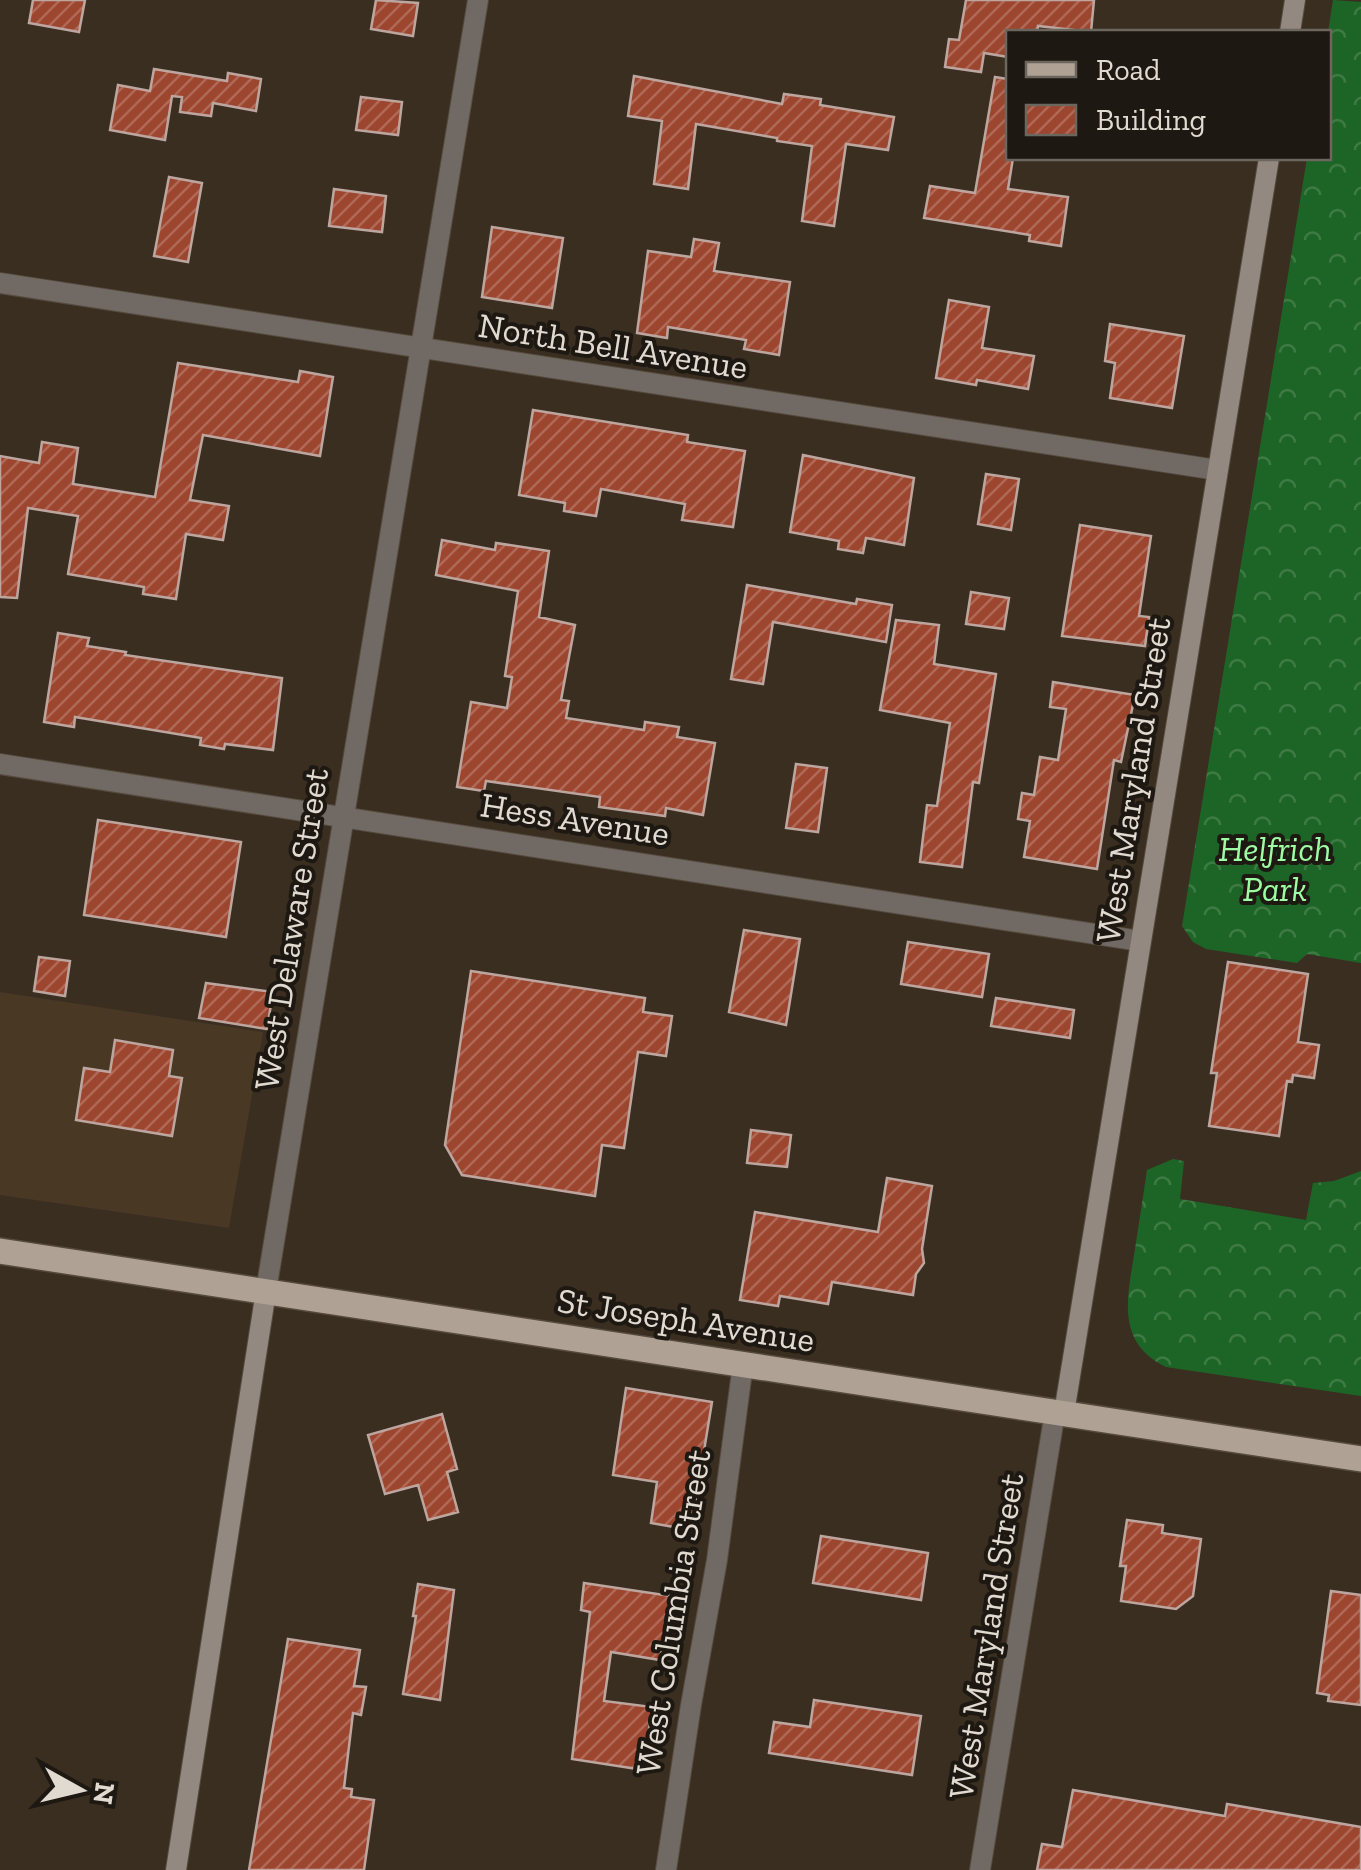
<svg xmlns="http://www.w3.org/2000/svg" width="1361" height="1870" font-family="'Zilla Slab',serif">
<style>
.built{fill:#483824}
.forest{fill:url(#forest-crowns)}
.building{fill:url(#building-hatch);stroke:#bda69f;stroke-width:2.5}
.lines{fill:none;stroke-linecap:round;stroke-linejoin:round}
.street-casing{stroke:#554a3d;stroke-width:22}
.secondary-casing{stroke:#554a3d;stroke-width:22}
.primary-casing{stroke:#554a3d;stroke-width:28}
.street{stroke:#716963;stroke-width:20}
.secondary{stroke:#948980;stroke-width:20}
.primary{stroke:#b0a195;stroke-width:25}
.labels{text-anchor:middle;stroke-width:8;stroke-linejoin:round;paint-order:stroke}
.street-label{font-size:35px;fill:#e1dad1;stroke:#1d1811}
.park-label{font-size:35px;font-style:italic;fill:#9dfda2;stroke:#1d1811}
</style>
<defs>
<pattern id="forest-crowns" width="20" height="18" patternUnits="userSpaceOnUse" patternTransform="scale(2.5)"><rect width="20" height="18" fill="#1d6526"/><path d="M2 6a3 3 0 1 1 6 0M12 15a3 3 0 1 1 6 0" fill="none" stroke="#3e7a44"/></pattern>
<pattern id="building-hatch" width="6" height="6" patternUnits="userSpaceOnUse" patternTransform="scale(2.5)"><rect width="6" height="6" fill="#9d462f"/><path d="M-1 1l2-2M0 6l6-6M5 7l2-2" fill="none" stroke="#af6956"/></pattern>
</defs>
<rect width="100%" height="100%" fill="#3a2e21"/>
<path class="built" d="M0,992L263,1032L229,1228L0,1195Z"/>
<path class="forest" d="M1333,0L1361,2V963L1307,954L1297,963L1206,949L1193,942L1182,926L1307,158H1328V32Z
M1173,1159L1184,1161L1180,1199L1306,1220L1313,1183L1334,1181L1361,1171V1396L1166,1367C1114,1342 1128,1295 1135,1249C1139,1223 1143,1197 1147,1170Z"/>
<path class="building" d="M33,0H85L79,32L29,23Z
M376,0L418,3L413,36L371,29Z
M966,0H1094L1091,32L1038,26L1037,32H1008V57L984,53L981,72L945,67L949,39L959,40Z
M154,69L227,81L228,73L261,79L256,111L213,103L211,116L180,112L182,97L172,96L165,140L110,130L118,85L150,91Z
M634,76L782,104L784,94L821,99L820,105L894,117L888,150L846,144L834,226L802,221L812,146L777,141V138L696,124L688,189L654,184L662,121L628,116Z
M995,77L1008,79V158H1013L1008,189L1068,197L1061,246L1029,241L1030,235L924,218L930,186L975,193Z
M361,97L402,102L398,135L356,130Z
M169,177L202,183L188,262L154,256Z
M334,189L386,196L382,232L329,226Z
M492,227L563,238L552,308L482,297Z
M694,239L719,243L714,271L790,282L779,355L744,349L746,340L668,327L667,338L637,333L648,251L691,257Z
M949,300L989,307L982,348L1034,356L1028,389L977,380L976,385L936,378Z
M1110,324L1184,336L1172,408L1110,398L1115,363L1105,361Z
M178,363L298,382L300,371L333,377L320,456L203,435L190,500L229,506L223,540L186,534L176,599L143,594L144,587L68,574L78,516L28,508L17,598L0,597V456L39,463L42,442L78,448L73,484L155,497Z
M533,410L688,435L687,442L745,451L733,527L682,520L685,504L601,489L596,516L564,511L565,503L519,495Z
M803,455L914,478L904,545L866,538L863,553L838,549L839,541L790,532Z
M986,474L1019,479L1011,530L978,524Z
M1080,525L1151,536L1139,616L1149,617L1145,646L1062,636Z
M442,540L495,550L496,543L549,551L539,617L575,625L561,700L569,701L566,718L644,730L645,722L679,727L677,737L715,743L703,815L666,808L665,816L599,807L600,797L486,781L484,791L457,787L471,702L507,708L512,677L505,676L518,591L436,575Z
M747,585L856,604L857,599L892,605L886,642L773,622L763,684L731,679Z
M971,592L1009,598L1004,629L966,624Z
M896,620L939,625L934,664L996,674L979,783L973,782L962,867L920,862L927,805L937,806L950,723L880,710Z
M58,633L89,638L87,646L126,652L125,655L282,678L273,750L225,744L224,749L200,745L201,738L75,717L74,727L44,722Z
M1053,682L1135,695L1121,762L1114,760L1097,869L1024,857L1030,821L1018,819L1022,793L1034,795L1040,757L1058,760L1066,709L1050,707Z
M796,764L827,768L818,832L786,828Z
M98,820L241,842L226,937L84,915Z
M744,930L800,939L786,1025L729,1012Z
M908,942L989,954L982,997L901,984Z
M39,957L70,961L65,996L34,991Z
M1228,962L1308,974L1298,1042L1319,1045L1314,1078L1293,1075L1292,1082L1287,1081L1279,1136L1209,1126L1217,1073H1211Z
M471,971L645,998L643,1012L672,1016L666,1056L638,1052L624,1148L602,1145L595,1196L462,1175L445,1145Z
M206,983L273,992L267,1029L199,1018Z
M996,998L1074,1010L1070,1038L991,1026Z
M115,1040L173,1050L169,1076L182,1078L172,1136L76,1120L84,1068L110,1072Z
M751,1130L791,1135L787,1167L747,1163Z
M887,1178L932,1186L922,1249L924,1263L916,1274L913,1295L832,1282L828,1304L780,1296L778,1306L740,1300L755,1212L878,1232Z
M626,1388L712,1402L691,1530L651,1523L657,1482L613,1475Z
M442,1414L457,1469L447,1472L458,1512L428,1520L418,1485L385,1494L368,1435Z
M1127,1520L1163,1525L1162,1533L1201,1539L1193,1596L1176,1609L1121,1601L1126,1566H1120Z
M821,1536L928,1553L921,1600L813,1583Z
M584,1583L671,1596L660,1660L611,1652L604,1701L652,1707L644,1770L572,1759L590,1612L581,1610Z
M418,1584L454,1590L440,1700L403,1694L416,1616H413Z
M1331,1591L1361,1595V1705L1328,1701L1329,1695L1317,1693Z
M288,1639L360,1650L354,1686L366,1687L361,1715L353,1713L344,1788L352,1789L351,1797L374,1800L364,1870H249Z
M814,1700L921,1716L912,1775L769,1753L774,1722L810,1727Z
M1073,1790L1225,1816L1227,1804L1361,1827V1870H1037L1042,1844L1062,1847Z"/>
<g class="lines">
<g class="street-casing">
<path id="street" d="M0,283L1217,470
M0,764L1140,941
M266,1291L478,0
M666,1870L691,1705L717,1560L743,1364
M980,1870L1055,1412"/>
</g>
<g class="secondary-casing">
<path id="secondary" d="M1290,32L1295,0
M1064,1413L1269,158
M176,1870L266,1291"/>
</g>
<g class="primary-casing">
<path id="primary" d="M0,1251L1361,1459"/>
</g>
<use href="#street" class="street"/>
<use href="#secondary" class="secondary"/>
<use href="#primary" class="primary"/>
</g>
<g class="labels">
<g class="street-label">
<text transform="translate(613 346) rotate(9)" y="12">North Bell Avenue</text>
<text transform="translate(1133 780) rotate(-81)" y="12">West Maryland Street</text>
<text transform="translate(575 819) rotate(9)" y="12">Hess Avenue</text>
<text transform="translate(291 929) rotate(-81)" y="12">West Delaware Street</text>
<text transform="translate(686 1320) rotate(9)" y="12">St Joseph Avenue</text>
<text transform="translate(673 1612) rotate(-81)" y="12">West Columbia Street</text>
<text transform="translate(986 1636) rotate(-81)" y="12">West Maryland Street</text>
</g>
<g class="park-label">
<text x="1275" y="861">Helfrich<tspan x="1275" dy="40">Park</tspan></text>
</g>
</g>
<rect x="1006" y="30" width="325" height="130" fill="#1d1811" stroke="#6b665e" stroke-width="2.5"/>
<rect x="1026" y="62" width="50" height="15" fill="#b0a195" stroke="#6b665e" stroke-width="2.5"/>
<text x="1096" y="80" font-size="30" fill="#e1dad1">Road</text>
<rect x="1026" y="105" width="50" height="30" fill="url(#building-hatch)" stroke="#6b665e" stroke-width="2.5"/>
<text x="1096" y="130" font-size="30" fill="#e1dad1">Building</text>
<g transform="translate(80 1790) rotate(98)" stroke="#1d1811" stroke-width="8" paint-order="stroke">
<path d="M0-8L18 38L0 25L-18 38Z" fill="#e1dad1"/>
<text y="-15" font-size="28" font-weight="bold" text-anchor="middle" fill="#e1dad1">N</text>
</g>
</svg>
